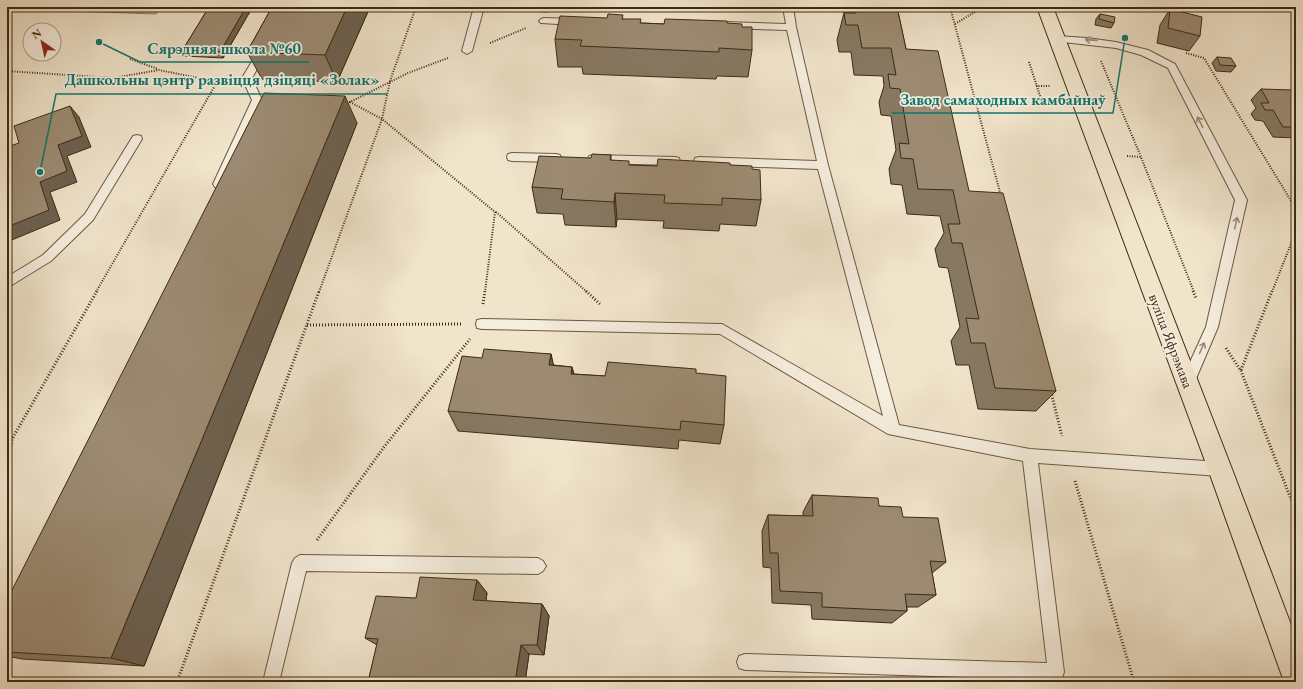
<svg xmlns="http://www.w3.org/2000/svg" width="1303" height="689" font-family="'EB Garamond',serif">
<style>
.green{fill:#d2c4ab;stroke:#89775e}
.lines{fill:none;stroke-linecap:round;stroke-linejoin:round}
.lane-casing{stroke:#6c5840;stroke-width:2}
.primary-casing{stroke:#402a11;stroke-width:2}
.path-far1{stroke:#402a11;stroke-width:2;stroke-dasharray:1 1.5;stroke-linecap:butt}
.path{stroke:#402a11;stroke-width:3;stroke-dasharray:1 2;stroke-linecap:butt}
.lane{fill:#f5eddd;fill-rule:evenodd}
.primary{fill:#f0e4cb;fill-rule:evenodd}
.wall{fill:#867862;stroke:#402a11}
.shaded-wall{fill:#6d6150;stroke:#402a11}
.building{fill:#9c8b72;stroke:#402a11}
.oneway{stroke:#9a8c77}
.labels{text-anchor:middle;stroke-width:3.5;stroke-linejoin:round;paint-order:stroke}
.street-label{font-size:15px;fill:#402a11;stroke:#f5eddd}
.leader{fill:none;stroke:#0f766e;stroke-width:1.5}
.callout-dot{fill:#0f766e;stroke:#f5eddd;stroke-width:1.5}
.callout-label{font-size:16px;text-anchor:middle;font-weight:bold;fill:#0f766e;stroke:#f5eddd;stroke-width:3.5;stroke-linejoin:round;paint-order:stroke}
</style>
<rect width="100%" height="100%" fill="#f0e4cb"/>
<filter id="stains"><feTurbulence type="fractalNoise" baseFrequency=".005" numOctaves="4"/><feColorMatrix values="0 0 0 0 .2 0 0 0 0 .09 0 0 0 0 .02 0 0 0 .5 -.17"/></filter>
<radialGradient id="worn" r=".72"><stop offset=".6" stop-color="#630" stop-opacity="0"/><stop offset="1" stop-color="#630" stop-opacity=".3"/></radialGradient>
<path class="green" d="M46,7H161L156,14L43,10Z"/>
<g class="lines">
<g class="lane-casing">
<path id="lane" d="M474,7H484L472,51L467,54L462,51Z
M783,7H793L796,27L828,165L899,425L1030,449L1220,462L1225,464L1227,469L1225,474L1220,476L1038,463L1064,672L1062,678L1056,680L745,670L739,668L737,662L739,656L745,654L1047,663L1023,461L888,434L720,334L482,329L477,328L476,324L477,320L482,319L722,324L883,416L818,169L699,165L695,164L694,161L695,158L699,157L817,161L787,30L725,28L720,25L725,22L786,24Z
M544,18L575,19L580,22L575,25L541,23L539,21L541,19Z
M1057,36L1087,38L1116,42L1148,50L1175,64L1247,200L1218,327L1192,388L1187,390L1182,388L1180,384L1206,327L1235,200L1168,68L1141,55L1116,48L1054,41L1052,39L1054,37Z
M263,47L268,50L252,78L262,100L225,184L223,187H215L213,184L252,100L242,78L260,48Z
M137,135L141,136L142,139L93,220L51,261L7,288V277L43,255L85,214L133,136Z
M512,153L556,154L560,155L561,158L560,161L556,162L512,161L508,160L507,157L508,154Z
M593,155L675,157L679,158L680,161L679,164L675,165L593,163L589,162L588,159L589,156Z
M300,555L538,558L543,561L546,566L543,571L538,574L306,571L279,682H263L292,563L295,558Z"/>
</g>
<g class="primary-casing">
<path id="primary" d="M1037,7H1053L1232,469L1296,638V682H1284L1282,676L1208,469Z"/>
</g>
<path class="path-far1" d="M950,7L1001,196
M955,24L983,7
M490,43L526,28
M1186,53L1204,58L1296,209
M130,59L158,69
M1101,61L1141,157L1194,292
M1029,62L1042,102
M7,71L113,78L159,70L228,84
M1036,86H1050
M344,102H350L408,73L448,58
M350,102L382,119L495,212L485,292
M1127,156L1141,157
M496,212L587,292
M96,292L217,82
M319,292L382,119L390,81L416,7
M1272,292L1296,231"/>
<path class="path" d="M586,291L601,305
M1193,291L1196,298
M483,304L485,291
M307,325L462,324
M1226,348L1241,371L1296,512
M1241,370L1272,291
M1051,392L1062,436
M7,467L12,439L97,291
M1075,481L1134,682
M317,540L384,447L470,339
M177,682L319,291"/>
<use href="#lane" class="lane"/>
<use href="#primary" class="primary"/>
</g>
<path class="wall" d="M209,7H251L252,8L223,58L185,56L182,51Z
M272,7H370L337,82L262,79L247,52Z
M515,7H550L548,12L515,10Z
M843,7H897L906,49L1056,391L1036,411L978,409L969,365H956L951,341L960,327L948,268L939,267L935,249L944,233L940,216L907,214L902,185L891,184L889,169L896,150L891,116L881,115L879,102L884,86L883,76L854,75L851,52H839L837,40L844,13Z
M1285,7H1296V10Z
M1170,9L1200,36L1189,51L1157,43L1160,25Z
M1100,14L1114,23L1111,28L1095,25L1096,19Z
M623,19L641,23L664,24L727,23L742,27L752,50L748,77L717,76L716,79L583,74L582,67H558L555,39Z
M1217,57L1236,66L1231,72L1216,71L1212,63Z
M1261,89L1296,97V138L1273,137L1263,121L1255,120L1251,114L1256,108L1251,100Z
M357,123L144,666L22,659L7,656V600Z
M611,155V160L629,165L657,166L730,165L752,169L761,200L756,226L720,224L719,231L663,228L664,221L617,219L616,227L565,225L563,214L537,213L532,187L591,158Z
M551,354L553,365L572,367L574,374L605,376L696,373L724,425L720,444L679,440L678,449L458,431L448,411L482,358Z
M812,495L879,506L903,517L946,562L932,573L936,595L918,607H907V611L892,623L812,619L811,605L772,603L771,568L763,567L762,531L768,515L803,516V512Z
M477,580L487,593L486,601L542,604L549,616L544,655L529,654L525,682H368L377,645L365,638L416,598Z"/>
<path class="shaded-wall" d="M246,7H251L252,8L223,58L220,52Z
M347,7H370L337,82L325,55Z
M548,7H550L548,12Z
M345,96L357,123L144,666L111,658Z
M70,106L79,117L91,147L67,156L77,182L50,192L60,220L7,242V227L40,182L58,145Z
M615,193L617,219L616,227L614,202Z
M551,354L556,376L549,365Z
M572,367L576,388L571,374Z
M477,580L487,593L484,612L473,600Z
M542,604L549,616L544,655L537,645Z
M521,645L529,654L525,682H515Z"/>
<path class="building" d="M209,7H246L220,52L182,51Z
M272,7H347L325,55L247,52Z
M855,7H897L906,49L938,51L969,191L1003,193L1056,391L995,388L985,343H971L966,318L979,319L962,243H952L948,224H960L953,190L918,189L913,159L901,158L899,143L909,144L900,89L890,88L888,74L896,75L891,48H862L858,25H846L844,13H856Z
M1170,9L1202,17L1200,36L1168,28Z
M608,14L623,15L622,19H641L640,23L664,24L665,19L727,21V23L742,24V27H752V50L719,48V52L580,46L582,40L555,39L560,16L607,18Z
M1100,14L1115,17L1114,23L1099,19Z
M1217,57L1231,58L1236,66L1220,65Z
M1261,89L1292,90L1296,97V127H1283L1273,110H1265L1261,103H1269Z
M264,93L345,96L111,658L7,652V600Z
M70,106L82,136L58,145L67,171L40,182L49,210L7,227V147L19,143L14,126Z
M592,154L611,155L610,160L629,161V165L657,166L658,159L730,163V165L752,166V169L760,170L761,200L722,198V205L664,203L665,195L615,193L614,202L561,199L563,189L532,187L539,156L591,158Z
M484,349L551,354L549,365L572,367L571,374L605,376L608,362L696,369V373L726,376L724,425L681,421L680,430L448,411L462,356L482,358Z
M812,495L878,498L879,506L901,507L903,517L938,518L946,562L930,561L936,595L905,594L907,611L822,607V593L780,591L778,553H770L768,515L813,516Z
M420,577L477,580L473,600L542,604L537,645H521L515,682H368L378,639L365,638L376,596L416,598Z"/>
<defs><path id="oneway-shaft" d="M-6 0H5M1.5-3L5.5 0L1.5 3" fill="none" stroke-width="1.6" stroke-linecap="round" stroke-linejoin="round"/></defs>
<g class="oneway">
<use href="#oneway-shaft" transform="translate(1091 40) rotate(-176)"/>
<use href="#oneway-shaft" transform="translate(1200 122) rotate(-117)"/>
<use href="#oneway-shaft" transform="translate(1236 223) rotate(-77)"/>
<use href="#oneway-shaft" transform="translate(1202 348) rotate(-66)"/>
</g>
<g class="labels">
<g class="street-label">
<text transform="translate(1171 341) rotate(69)" y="5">вуліца Яфрэмава</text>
</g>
</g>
<path class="leader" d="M99 42L140 62H309M40 172L56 94H387M1125 38L1113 113H892"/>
<g class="callout-dot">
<circle cx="99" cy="42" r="4"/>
<circle cx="40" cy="172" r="4"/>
<circle cx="1125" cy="38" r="4"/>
</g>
<g class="callout-label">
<text x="224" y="54">Сярэдняя школа №60</text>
<text x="222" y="85">Дашкольны цэнтр развіцця дзіцяці «Золак»</text>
<text x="1003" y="105">Завод самаходных камбайнаў</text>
</g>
<rect width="1303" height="689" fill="none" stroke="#f0e4cb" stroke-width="24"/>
<rect x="8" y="8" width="1287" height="673" fill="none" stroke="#402a11" stroke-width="2"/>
<rect x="12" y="12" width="1279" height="665" fill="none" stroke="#402a11"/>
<g transform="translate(42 42) rotate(326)"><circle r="19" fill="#f5eddd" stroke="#ad9f8b"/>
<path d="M0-3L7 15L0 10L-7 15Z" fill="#8f2418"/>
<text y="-6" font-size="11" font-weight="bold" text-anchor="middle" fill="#402a11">N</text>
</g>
<rect width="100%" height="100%" filter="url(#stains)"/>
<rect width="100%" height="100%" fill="url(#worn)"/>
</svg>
